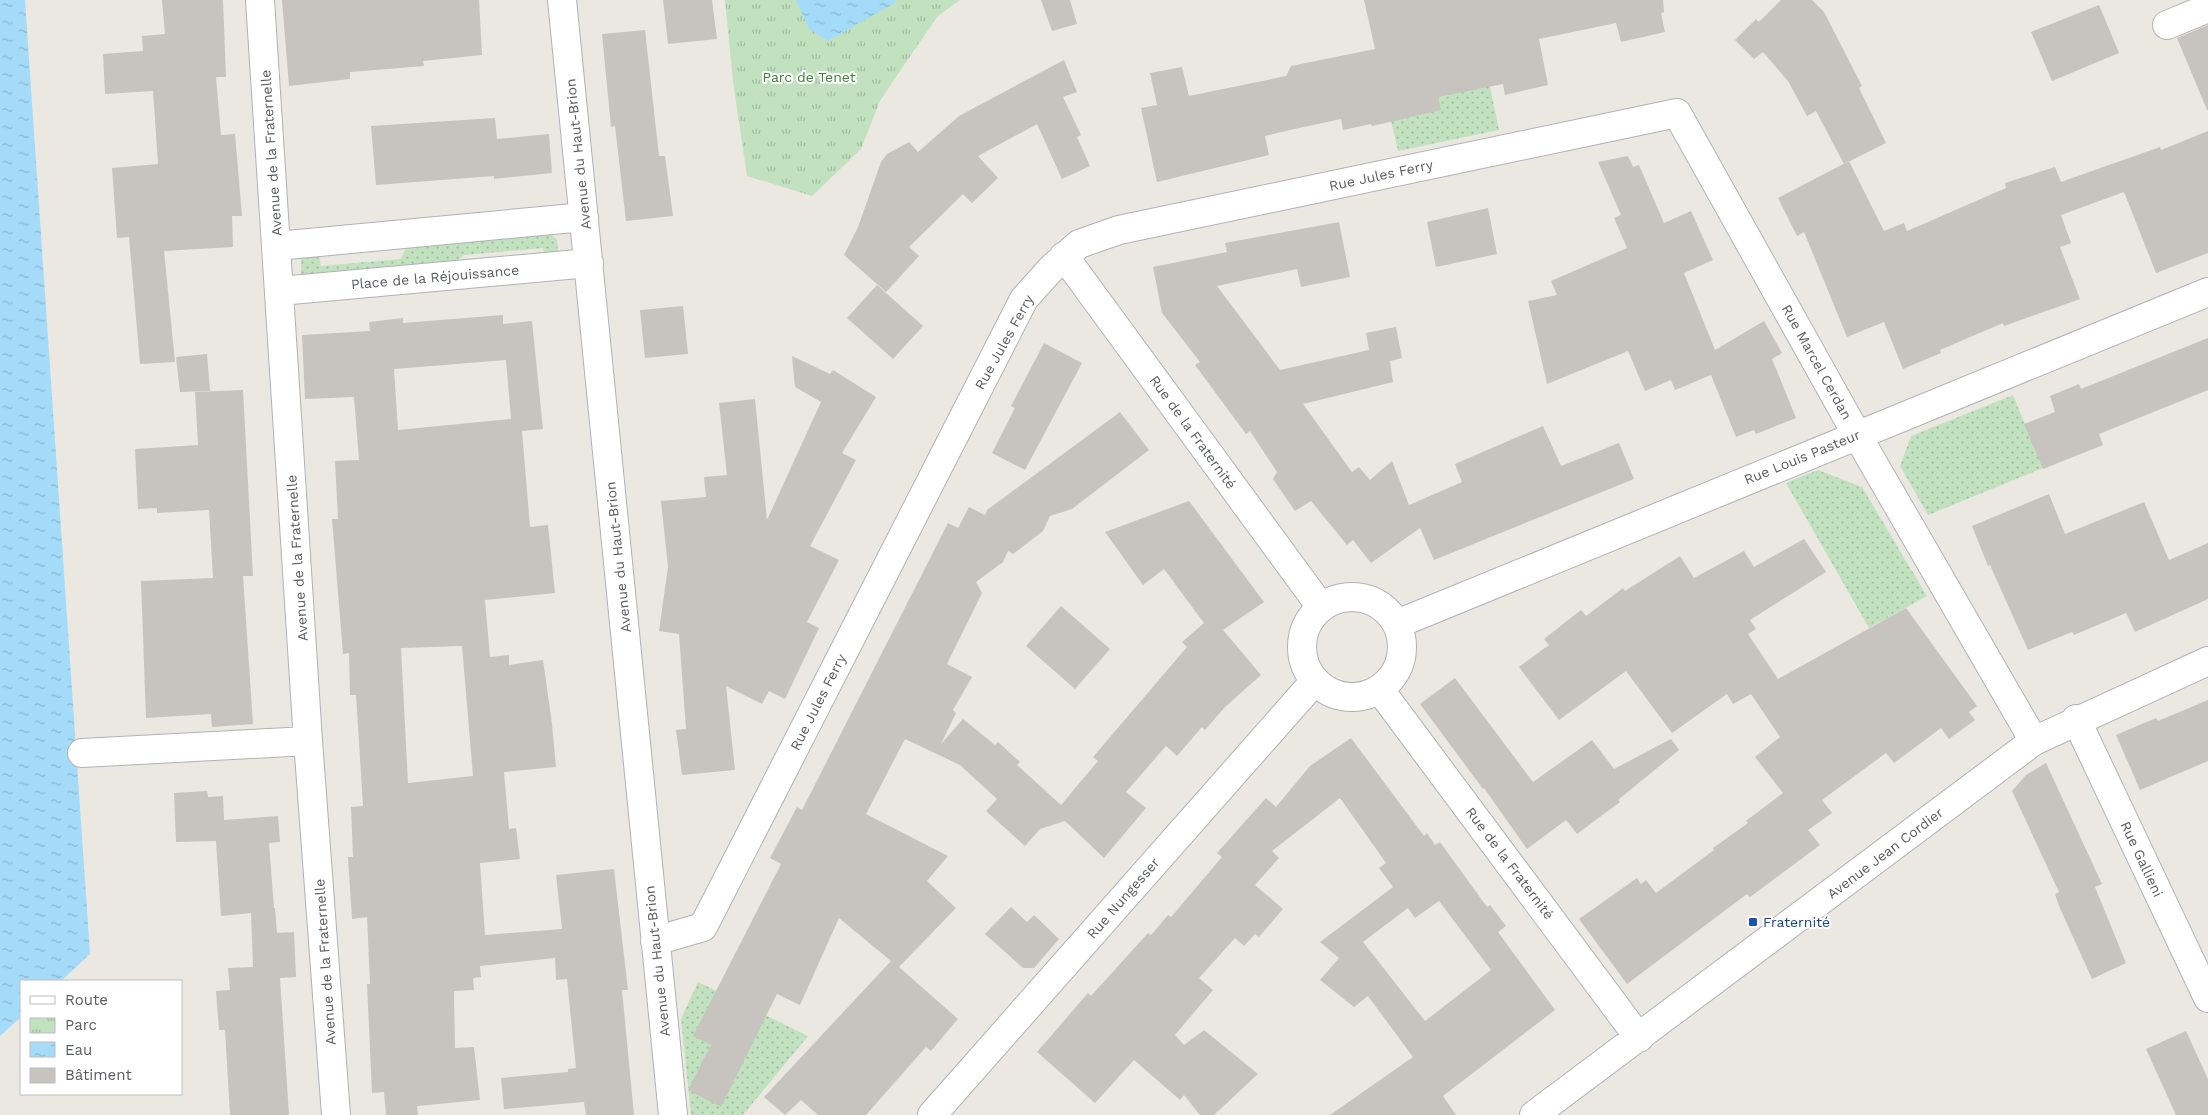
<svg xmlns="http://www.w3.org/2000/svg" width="2208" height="1115" font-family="'Work Sans',sans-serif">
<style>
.grass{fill:url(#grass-dots)}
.park{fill:url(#park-tufts)}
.water{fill:url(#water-ripples)}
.building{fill:#c7c3be;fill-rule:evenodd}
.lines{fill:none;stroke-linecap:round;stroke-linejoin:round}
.minor-casing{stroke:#afb2b6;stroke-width:30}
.minor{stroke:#fff;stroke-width:28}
.transit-dot{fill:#1a4fb4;stroke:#fff;stroke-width:2}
.labels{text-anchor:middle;stroke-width:4;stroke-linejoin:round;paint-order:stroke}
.park-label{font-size:14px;fill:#3c803a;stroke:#fff}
.street-label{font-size:14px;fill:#5a5d61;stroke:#fff}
.transit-label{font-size:14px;fill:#164399;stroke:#fff;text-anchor:start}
</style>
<defs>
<pattern id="grass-dots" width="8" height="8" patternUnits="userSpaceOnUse" patternTransform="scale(1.25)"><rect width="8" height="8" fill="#c2e2bf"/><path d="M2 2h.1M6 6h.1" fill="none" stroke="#a1ba9f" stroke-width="1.8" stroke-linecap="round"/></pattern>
<pattern id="park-tufts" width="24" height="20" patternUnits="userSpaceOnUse" patternTransform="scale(1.25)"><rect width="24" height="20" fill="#c2e2bf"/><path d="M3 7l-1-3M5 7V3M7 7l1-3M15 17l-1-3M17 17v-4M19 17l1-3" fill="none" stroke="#a1ba9f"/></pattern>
<pattern id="water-ripples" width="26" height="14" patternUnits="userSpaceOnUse" patternTransform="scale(1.25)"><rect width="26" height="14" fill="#a4dbf9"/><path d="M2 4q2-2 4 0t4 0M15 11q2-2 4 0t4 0" fill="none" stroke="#89b5cd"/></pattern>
</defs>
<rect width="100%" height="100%" fill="#ebe8e1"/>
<path class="grass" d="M1472,0L1499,130L1398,151L1390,116Z
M551,234L557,240L558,253L545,258L543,248L464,255L452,266L308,281L301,274V260L304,254L318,252L321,266L401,259L406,247Z
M2013,395L2043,468L1928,515L1900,466L1911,436Z
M1818,470L1862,487L1927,596L1869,628L1786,483Z
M698,982L808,1036L743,1115H691L681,1019Z"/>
<path class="park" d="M725,0H960L938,16L906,62L880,101L861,149L812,196L747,176L733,82Z"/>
<path class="water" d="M0,0H25L90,954L61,981H21V1017L0,1036Z
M796,0H896L893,4L828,41L809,29Z"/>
<path class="building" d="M162,0H223L226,77H216L221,135L235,134L242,216H232L233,247L164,251L175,362L140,364L129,237L117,238L112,168L158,164L153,91L105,94L103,54L143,51L142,36L165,34Z
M282,0H479L482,55L423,61L424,66L350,72V79L289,86Z
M663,0H712L717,39L668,44Z
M1041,0H1070L1077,24L1052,31Z
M1364,0H1663L1664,12L1661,13L1665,32L1621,42L1616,23L1539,39L1548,85L1505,95L1503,84L1438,97L1441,110L1372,126L1371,124L1343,130L1341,119L1290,130L1265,136L1269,155L1157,182L1141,108L1157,105L1150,73L1182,67L1189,96L1286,76L1291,66L1375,49Z
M1781,0H1812L1824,12L1862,86L1859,88L1886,143L1844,164L1816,111L1807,116L1788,81L1763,52L1754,59L1735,40L1756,19L1759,22Z
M2099,5L2119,53L2052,81L2031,32Z
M2208,25V110H2207L2177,38Z
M645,30L659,156H665L673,216L626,221L615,126L611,127L602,34Z
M1064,60L1077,92L1063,97L1081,135L1077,137L1090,166L1062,179L1037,124L978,156L998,178L972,203L963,194L909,247L919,256L886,292L844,255L858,227L881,162L887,154L909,142L918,152L959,116Z
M495,118L497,139L549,134L552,173L494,179V176L376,185L371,126Z
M2208,131V253L2156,273L2124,192L2061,215L2071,243L2060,247L2080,299L2004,326L2003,323L1940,350L1941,353L1903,369L1884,322L1847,337L1804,232L1797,236L1778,198L1849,161L1884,231L1904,223L1907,231L2006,188L2005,183L2055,167L2061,182L2160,147L2161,150Z
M1628,156L1633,167L1639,165L1664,223L1691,211L1713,260L1684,273L1715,350L1764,321L1782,353L1772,359L1796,418L1756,434L1754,430L1736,437L1711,375L1675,390L1671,380L1645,391L1628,351L1547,384L1528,301L1557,295L1551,281L1627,248L1614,218L1621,215L1598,162Z
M1488,208L1497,254L1436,267L1427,222Z
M1339,222L1350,277L1301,287L1297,269L1217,286L1280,370L1369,350L1366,333L1396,327L1402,358L1390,361L1393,382L1303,404L1352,472L1359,467L1370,480L1392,461L1409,505L1462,482L1455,464L1543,426L1561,466L1619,443L1634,479L1434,560L1420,528L1371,563L1353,540L1347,545L1311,501L1295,511L1273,479L1277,472L1250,431L1246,434L1195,365L1200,362L1162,313L1153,267L1227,252L1225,243Z
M877,285L923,326L893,359L847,318Z
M683,306L688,354L645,358L640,310Z
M503,315V324L532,321L543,429L522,431L530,527L548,525L555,593L485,600L490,657L509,655V665L543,660L552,724L556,767L504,772L509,829L516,828L520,859L480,863L485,935L562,929L556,875L614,869L628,990H622L634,1115H586L584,1102L504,1109L501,1078L568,1072V1069L576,1068L567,979L556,980L555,958L480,966L481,977L473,978L474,990L454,991L455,1048L474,1047L480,1100L417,1106L418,1115H386L384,1092L372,1093L367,984H370L367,917L352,919L348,857H353L351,807L363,806L356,695H350L349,653L343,654L332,519H338L335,461L359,460L354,397L305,399L302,335L370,331L369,322L403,318V323ZM506,360L511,419L398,430L394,369ZM462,646L473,776L408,783L401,648Z
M2208,338V390L2099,434L2103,445L2043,469L2024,424L2055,412L2050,396L2079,384L2081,389Z
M1044,343L1082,363L1025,470L992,453L1015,408L1011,406Z
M207,354L210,391L180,392L176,357Z
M792,356L830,374L833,370L876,397L842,453L856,460L810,546L839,560L807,622L819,628L785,699L769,691L762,704L726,686L735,770L682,775L676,730L686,729L679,634L659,631L668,567L661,501L706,497L704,477L727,475L719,403L755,399L767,520L821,402L795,387Z
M243,390L253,576H243L253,724L212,727L211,714L146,718L141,581L213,578L209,510L157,513V508L138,509L135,449L198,445L195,392Z
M1120,412L1149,450L1072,509L1050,516L1043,531L1013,554L1008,551L1003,562L976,582L982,593L947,664L972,677L953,710L956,713L941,744L963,719L995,745L998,742L1020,762L1017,765L1061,805L1098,761L1093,757L1187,647L1182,642L1204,623L1164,569L1143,585L1105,532L1189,501L1264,602L1223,630L1261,675L1225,707L1205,730L1202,727L1177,756L1166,746L1126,792L1146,808L1104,858L1065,821L1040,829L1025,846L986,811L997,799L960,765L905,739L866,814L948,856L927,881L956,908L899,967L958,1019L931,1051L926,1047L866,1115H818L801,1100L785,1115L764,1097L891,961L839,918L800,1005L777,994L721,1107L688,1090L711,1045L693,1036L781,864L770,858L797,807L802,810L948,523L958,528L969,507L985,515L987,510Z
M2049,494L2065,534L2144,502L2169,560L2208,543V599L2135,632L2126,613L2074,635L2072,632L2028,650L1990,565L1988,566L1972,526Z
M1804,539L1826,572L1750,620L1756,629L1748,634L1778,679L1906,608L1977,706L1969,712L1975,720L1949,739L1941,728L1894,763L1886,753L1822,800L1832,813L1808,830L1820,845L1750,897L1747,894L1627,984L1579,919L1637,878L1641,884L1646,880L1656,893L1714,850L1713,848L1748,823L1746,821L1783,793L1755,757L1780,737L1751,694L1733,704L1727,694L1672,733L1626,671L1559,720L1519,667L1549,645L1544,639L1581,610L1586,616L1623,588L1625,591L1680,556L1694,578L1744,551L1754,567Z
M1061,606L1110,649L1075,689L1026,646Z
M1455,678L1533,782L1592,740L1614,769L1671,739L1679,750L1618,800L1620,802L1577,834L1566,820L1527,849L1484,788L1483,789L1420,704Z
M2208,700V761L2140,790L2116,735L2156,718L2158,721Z
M1351,738L1424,836L1427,833L1435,845L1440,842L1487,907L1490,905L1506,926L1498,932L1555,1010L1443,1096L1456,1115H1330L1413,1057L1368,996L1354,1007L1320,980L1339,958L1320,942L1393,887L1379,868L1386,863L1340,798L1272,851L1279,858L1255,885L1283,909L1259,937L1255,934L1244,946L1235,938L1199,978L1213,990L1175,1035L1184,1045L1204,1030L1258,1074L1214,1115H1200L1184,1095L1180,1100L1134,1060L1095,1103L1037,1052L1088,993L1091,996L1148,933L1151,935L1168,915L1171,917L1222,857L1217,853L1266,798L1276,807L1310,766ZM1439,901L1491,970L1425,1021L1363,942L1408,908L1415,918Z
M2046,763L2102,884L2095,887L2126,963L2092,979L2059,906L2055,894L2059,892L2012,791L2026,775Z
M207,791L208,797L223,796L224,820L278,816L280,842L269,843L274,908H275L277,933L294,932L296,977L280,978L289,1115H230L225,1030H219L216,991L230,990L228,968L253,967L251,913L221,916L216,841L176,842L174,793Z
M1011,907L1027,922L1034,915L1059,939L1034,968H1023L985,934Z
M2186,1031L2208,1079V1115H2176L2146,1049Z"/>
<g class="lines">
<g class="minor-casing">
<path id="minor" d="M260,0L308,741L336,1115
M562,0L673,1115
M2167,25L2208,8
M277,246L584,217
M1064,256L1321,607
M280,291L589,263
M1302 647a50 50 0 1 1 100 0a50 50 0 1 1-100 0Z
M1397,624L2208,292
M1380,690L1639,1038
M2076,719L2208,998
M82,753L308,741
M655,941L703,927L1024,299L1051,269L1079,244L1119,230L1677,113L1857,435L2034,741
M932,1115L1314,682
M1534,1115L2034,741L2208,661"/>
</g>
<use href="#minor" class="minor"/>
</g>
<rect class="transit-dot" x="1748" y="917" width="10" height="10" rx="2.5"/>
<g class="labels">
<g class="park-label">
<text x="809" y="82">Parc de Tenet</text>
</g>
<g class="street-label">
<text transform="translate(271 153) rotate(-94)" y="5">Avenue de la Fraternelle</text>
<text transform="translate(578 154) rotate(-96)" y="5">Avenue du Haut-Brion</text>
<text transform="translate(1381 175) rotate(-12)" y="5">Rue Jules Ferry</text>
<text transform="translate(435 277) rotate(-5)" y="5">Place de la Réjouissance</text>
<text transform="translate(1004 342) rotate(-61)" y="5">Rue Jules Ferry</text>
<text transform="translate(1817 362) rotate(61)" y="5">Rue Marcel Cerdan</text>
<text transform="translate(1193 432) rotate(54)" y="5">Rue de la Fraternité</text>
<text transform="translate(1802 457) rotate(-22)" y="5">Rue Louis Pasteur</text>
<text transform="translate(618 557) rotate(-96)" y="5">Avenue du Haut-Brion</text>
<text transform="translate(297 558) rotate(-94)" y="5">Avenue de la Fraternelle</text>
<text transform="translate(818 702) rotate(-63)" y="5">Rue Jules Ferry</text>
<text transform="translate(1885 853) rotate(-37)" y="5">Avenue Jean Cordier</text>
<text transform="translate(2142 859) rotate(65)" y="5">Rue Gallieni</text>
<text transform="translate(1510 863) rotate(53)" y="5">Rue de la Fraternité</text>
<text transform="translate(1123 898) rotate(-49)" y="5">Rue Nungesser</text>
<text transform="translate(657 961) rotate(-96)" y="5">Avenue du Haut-Brion</text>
<text transform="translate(325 962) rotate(-94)" y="5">Avenue de la Fraternelle</text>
</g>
<g class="transit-label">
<text x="1763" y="927">Fraternité</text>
</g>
</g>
<rect x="20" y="980" width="162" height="115" fill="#ffffff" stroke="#bdbec0"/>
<rect x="30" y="996" width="25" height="8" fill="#ffffff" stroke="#bdbec0"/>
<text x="65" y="1005" font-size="15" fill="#5a5d61">Route</text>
<rect x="30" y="1018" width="25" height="15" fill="url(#park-tufts)" stroke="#bdbec0"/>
<text x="65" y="1030" font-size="15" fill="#5a5d61">Parc</text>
<rect x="30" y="1042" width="25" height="15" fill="url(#water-ripples)" stroke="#bdbec0"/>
<text x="65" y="1055" font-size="15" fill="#5a5d61">Eau</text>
<rect x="30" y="1068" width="25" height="15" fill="#c7c3be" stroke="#bdbec0"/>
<text x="65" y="1080" font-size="15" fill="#5a5d61">Bâtiment</text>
</svg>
